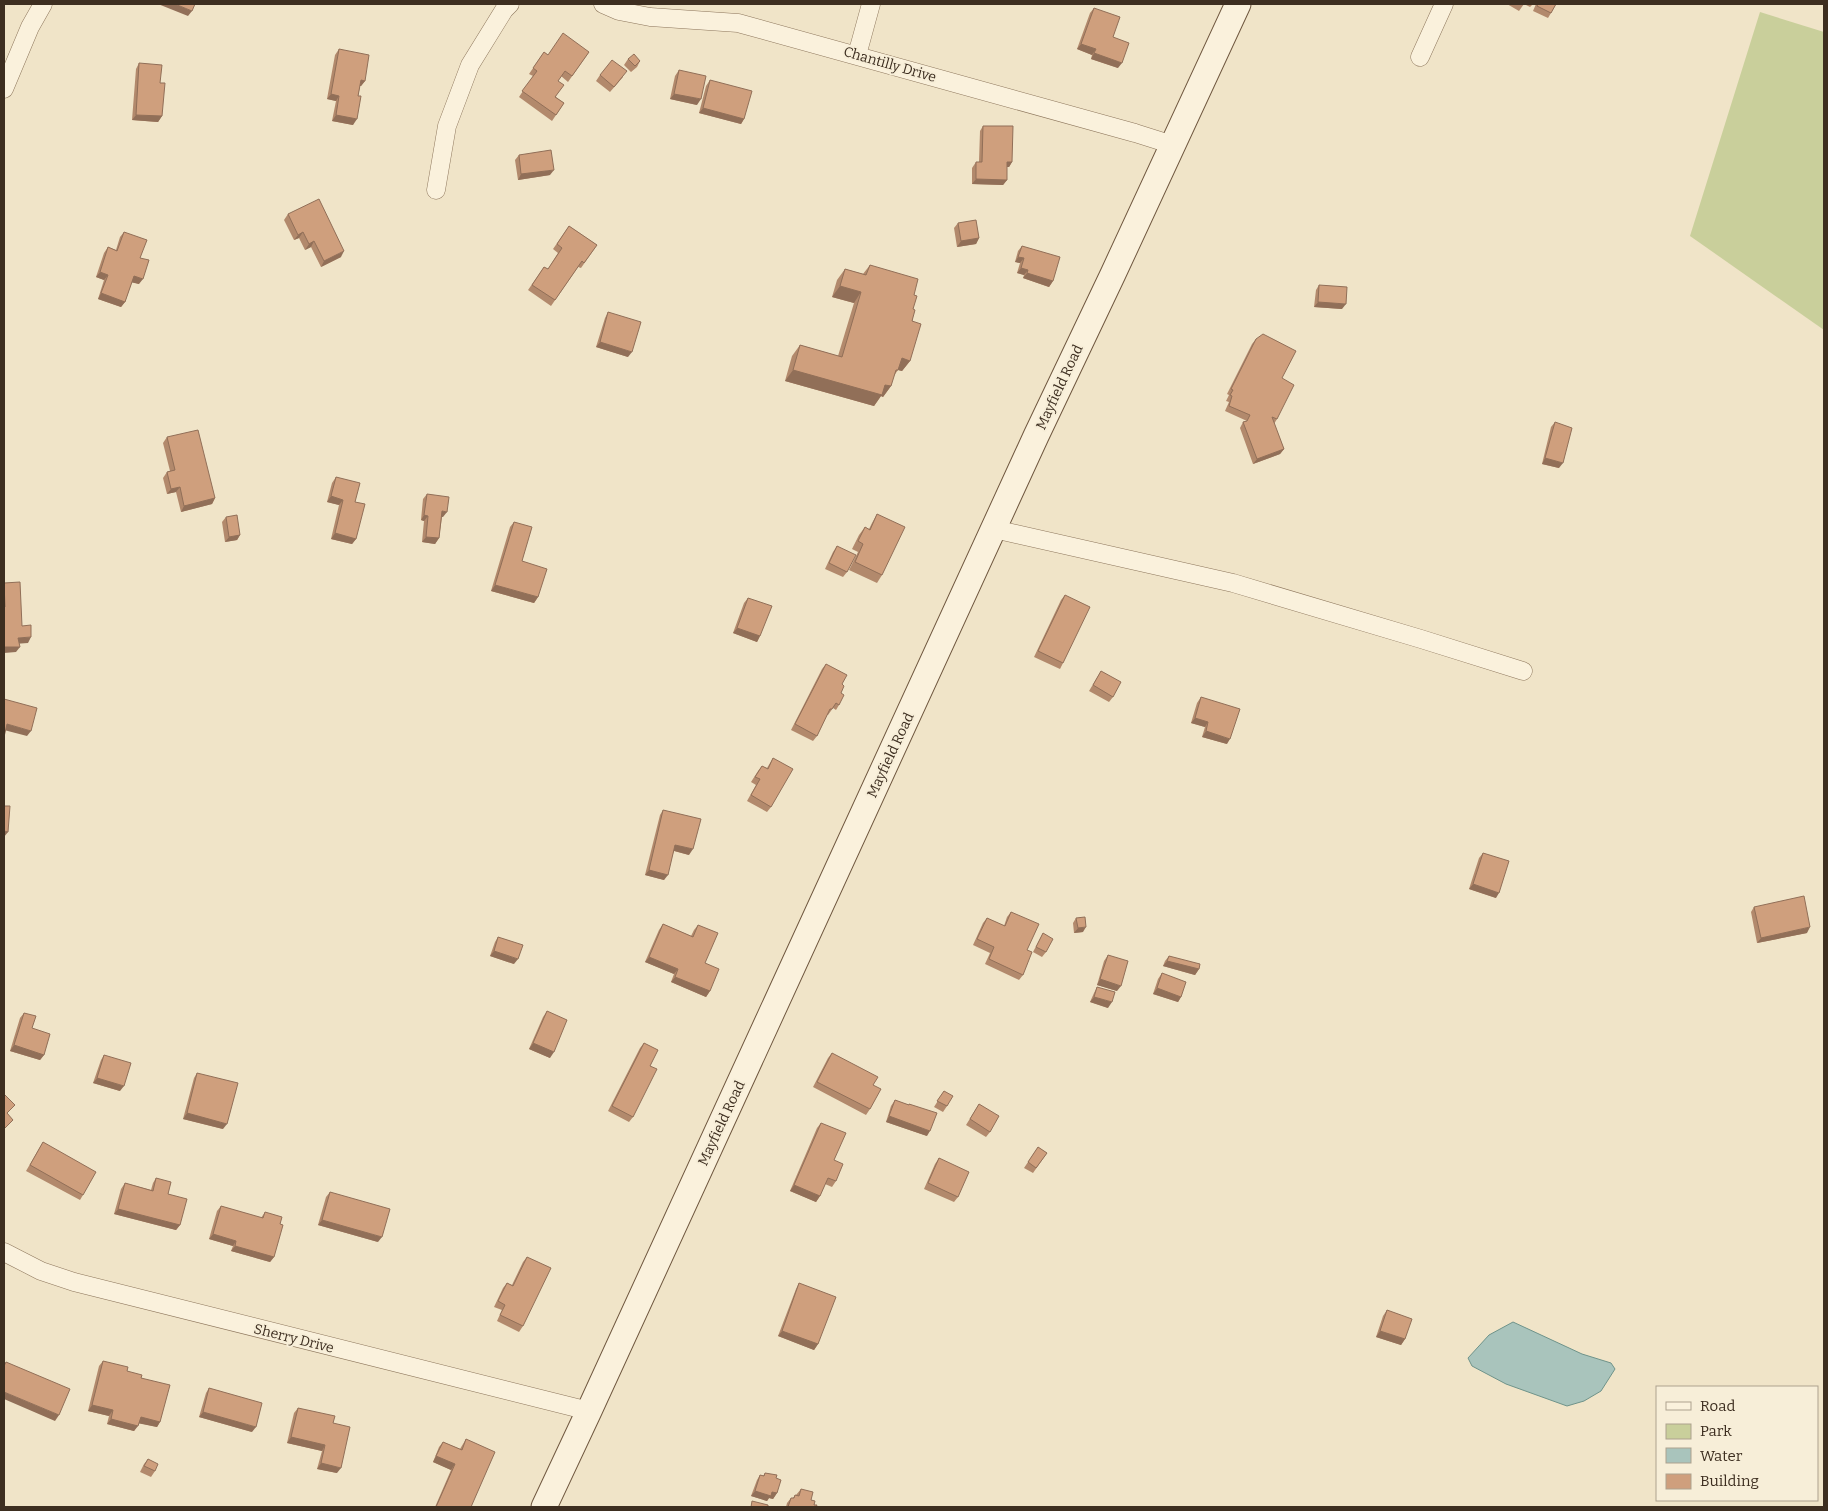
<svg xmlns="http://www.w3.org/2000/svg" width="1828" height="1511" font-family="Bitter,serif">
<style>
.green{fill:#c9cf9b}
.water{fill:#a9c4bc;stroke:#6f938a}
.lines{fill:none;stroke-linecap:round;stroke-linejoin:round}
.street-casing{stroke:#8d765c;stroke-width:19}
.secondary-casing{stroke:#6f573f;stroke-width:27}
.street{stroke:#faf1dc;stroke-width:18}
.secondary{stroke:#faf1dc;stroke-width:25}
.wall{fill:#b2896c}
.shaded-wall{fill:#916f58}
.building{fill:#cf9f7d;stroke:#916f58}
.labels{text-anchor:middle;stroke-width:4;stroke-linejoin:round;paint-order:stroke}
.street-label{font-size:14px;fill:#3d2e20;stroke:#f7eed8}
</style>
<rect width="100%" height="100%" fill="#f0e4c8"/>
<path class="green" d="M1760,12L1824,32V330L1690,236Z"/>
<path class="water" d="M1513,1322L1582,1354L1611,1363L1615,1369L1601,1391L1584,1401L1567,1406L1506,1384L1472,1366L1468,1358L1489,1335Z"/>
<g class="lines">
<g class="street-casing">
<path id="street" d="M603,4L619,11L650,17L738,23L1135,133L1173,145
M857,55L871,4
M1420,57L1444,4
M4,89L30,27L43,4
M436,190L447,126L470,65L504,10L510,4
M994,529L1233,583L1421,639L1523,671
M4,1252L41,1271L74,1282L589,1411"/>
</g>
<g class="secondary-casing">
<path id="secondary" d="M544,1507L589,1411L1036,436L1113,274L1238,4"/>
</g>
<use href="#street" class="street"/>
<use href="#secondary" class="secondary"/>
</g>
<path class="wall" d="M1507,4H1524L1519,11Z
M1524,4H1533L1530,7Z
M1536,4H1556L1551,13L1548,18L1533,11Z
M1094,8L1113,37L1118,68L1091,59L1092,55L1077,49L1090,13Z
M339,49L365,81L361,86H360L353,125L332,121L336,101L327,99L335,55Z
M544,52L548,55L589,52L568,82L561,76L558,81L556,97L564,103L552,121L519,97L533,76L529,74Z
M628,59L640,61L637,67L631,72L624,65Z
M139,63L160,83L162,116L158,122L132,120L136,69Z
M679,70L697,105L670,99L675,76Z
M600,75L623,77L610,92L596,81Z
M710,80L744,119L741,124L699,113L706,86Z
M983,126L1012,162L1009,167H1007V180L1003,185L972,184V168L976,162H979L980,131Z
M519,155L550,175L518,180L515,160Z
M288,214L341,257L321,267L311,247L305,250L299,238L294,240L284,220Z
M958,223L979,238L976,244L957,247L954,228Z
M569,226L597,245L581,268L578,267L551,306L528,290L544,267L548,269L558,253L553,249Z
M124,232L140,258L139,284L132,282L125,302L121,307L98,299L104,280L96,277L104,253L108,247L116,250L120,237Z
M1022,246L1053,281L1049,287L1023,278L1024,275L1017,273L1020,263L1015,262L1018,251Z
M870,265L914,295L910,361L902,371L898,370L893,377L891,386L883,397L881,396L874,406L785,381L792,356L800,345L838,356L854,303L832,297L837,280L845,269L863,274Z
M1319,285L1342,309L1314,307L1316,290Z
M608,312L628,357L596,347L605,318Z
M1256,339L1282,378L1277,419L1274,424L1284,449L1280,454L1253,464L1240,428L1243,422L1247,421L1225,411L1229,402L1226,401L1229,395L1227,394L1252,344Z
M1555,422L1559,468L1542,464L1551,427Z
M167,437L215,498L212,504L181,512L176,492L167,494L163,478L167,472L170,471L163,443Z
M336,477L355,502L356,539L352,544L331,539L339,505L327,502L332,483Z
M427,494L443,517H442L439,538L435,544L422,542L424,521L421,520L423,499Z
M877,514L882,575L877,583L849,570L858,552L852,549L859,535L865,527L869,529L872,523Z
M226,517L240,535L237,540L225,542L222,522Z
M514,522L522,561L538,597L534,603L491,591L510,527Z
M837,546L847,572L843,577L825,569L833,552Z
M1065,595L1063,663L1060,669L1034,657L1061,600Z
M748,598L760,636L757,642L733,633L744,603Z
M826,664L842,684L839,705L836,710L833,708L828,715H827L817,736L813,741L791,730L822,669Z
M1101,671L1113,697L1109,702L1089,691Z
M1201,697L1227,744L1202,737L1205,727L1191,723L1197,703Z
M773,758L771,807L767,812L747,801L756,785L751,782L758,771L762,766L767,768Z
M663,810L689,855L674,851L664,880L645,875L660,815Z
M1483,853L1496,898L1469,889L1479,858Z
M1754,907L1807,933L1757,943L1751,912Z
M1011,912L1027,950L1023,975L1019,980L985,964L990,953L973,945L983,923L987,918L1004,926L1007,917Z
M1076,918L1083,932L1074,933L1073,923Z
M663,924L691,936L694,930L698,925L710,991L706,997L671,982L674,974L645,962L659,930Z
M1043,933L1046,952L1042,957L1033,952Z
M498,937L514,964L490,956L495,942Z
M1108,955L1117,991L1097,985L1104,961Z
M1169,956L1199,969L1195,975L1163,966L1165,961Z
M1162,973L1181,997L1178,1002L1153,994L1158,979Z
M1097,987L1108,1008L1090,1002L1094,993Z
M547,1011L550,1058L529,1049L543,1017Z
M24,1013L32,1028L44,1055L40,1060L10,1051L20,1018Z
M644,1043L650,1066L633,1117L629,1122L608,1111L640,1048Z
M832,1053L873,1085L870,1109L866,1115L813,1087L828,1058Z
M104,1055L120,1091L93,1083L101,1060Z
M197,1073L223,1129L183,1119L194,1078Z
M944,1091L947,1106L943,1112L934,1107Z
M895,1100L908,1105L927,1136L886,1122L891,1106Z
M979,1104L990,1132L986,1137L966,1125Z
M821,1123L834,1160L836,1181L832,1187L825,1184L820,1196L816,1202L790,1191L817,1128Z
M43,1142L83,1195L80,1200L26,1171Z
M1038,1147L1047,1153L1033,1173L1024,1168Z
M939,1158L958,1197L954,1202L924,1189L935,1164Z
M156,1178L168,1194L180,1225L176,1230L114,1214L121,1189L125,1183L151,1190L153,1183Z
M330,1192L378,1242L318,1225L326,1197Z
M221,1206L261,1218L265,1212L274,1257L270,1262L231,1251L233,1246L209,1239L217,1211Z
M527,1257L523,1326L519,1332L497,1321L502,1310L494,1307L503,1288L507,1283L512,1285L523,1262Z
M799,1283L818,1344L814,1350L778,1336L796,1289Z
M1387,1310L1405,1339L1401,1345L1376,1337L1383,1316Z
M103,1361L141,1378L160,1422L157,1427L139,1423L134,1431L107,1424L109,1416L88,1411L99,1366Z
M209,1388L252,1432L199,1417L206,1393Z
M298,1408L333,1423L337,1473L317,1469L322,1451L287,1443L294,1413Z
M466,1439L471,1507H435L451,1470L433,1462L439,1447L443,1442L460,1449Z
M148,1459L155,1471L151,1477L140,1472L144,1464Z
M765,1473L776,1478L777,1493L773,1499L769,1498L767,1501L751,1496L757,1480L760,1475L763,1476Z
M801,1489L811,1500L816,1507H786L787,1503L791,1498H793L795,1495H796Z"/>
<path class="shaded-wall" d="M158,4H175L192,11L188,16Z
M1081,44L1096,49L1092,55L1077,49Z
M1094,53L1122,63L1118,68L1091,59Z
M361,80L365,81L361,86H357Z
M331,94L339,96L336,101L327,99Z
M674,94L701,99L697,105L670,99Z
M703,108L744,119L741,124L699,113Z
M136,115L162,116L158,122L132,120Z
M336,115L357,119L353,125L332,121Z
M1007,162H1012L1009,167H1003Z
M554,170L550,175L518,180L521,174Z
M976,179L1007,180L1003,185L972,184Z
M303,232L299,238L294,240L298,235Z
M979,238L976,244L957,247L961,241Z
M314,241L311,247L305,250L309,244Z
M344,251L341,257L321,267L324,261Z
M1018,257L1024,258L1020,263L1015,262Z
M1021,268L1028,270L1024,275L1017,273Z
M100,272L108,275L104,280L96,277Z
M1027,273L1053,281L1049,287L1023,278Z
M134,276L143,279L139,284L130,282Z
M840,286L861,292L854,303L832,297Z
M101,293L125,302L121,307L98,299Z
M1318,302L1346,304L1342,309L1314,307Z
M600,342L632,352L628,357L596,347Z
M902,358L910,361L902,371L894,369Z
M793,370L891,386L883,397L881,396L874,406L785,381Z
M1284,449L1280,454L1253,464L1257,459Z
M1545,458L1563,463L1559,468L1542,464Z
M180,487L176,492L167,494L171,489Z
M331,496L343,500L339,505L327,502Z
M215,498L212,504L181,512L184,506Z
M442,511L447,512L443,517H438Z
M424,515L428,516L424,521L421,520Z
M335,533L356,539L352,544L331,539Z
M240,535L237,540L225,542L229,537Z
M426,537L439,538L435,544L422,542Z
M495,585L538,597L534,603L491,591Z
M737,628L760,636L757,642L733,633Z
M31,637L28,643L14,644L18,638Z
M4,647H20L16,652L4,653Z
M1195,718L1208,722L1205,727L1191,723Z
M7,724L31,731L27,736L4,730Z
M1206,731L1230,739L1227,744L1202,737Z
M4,831L8,832L4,837Z
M675,845L693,849L689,855L671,850Z
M649,870L668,875L664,880L645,875Z
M1473,884L1499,893L1496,898L1469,889Z
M1086,927L1083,932L1074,933L1078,928Z
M1810,927L1807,933L1757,943L1761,938Z
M494,951L518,959L514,964L490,956Z
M649,957L678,969L674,974L645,962Z
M1167,961L1199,969L1195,975L1163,966Z
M675,977L710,991L706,997L671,982Z
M1100,979L1121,986L1117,991L1097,985Z
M1157,988L1181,997L1178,1002L1153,994Z
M1094,997L1112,1002L1108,1008L1090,1002Z
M533,1043L554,1052L550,1058L529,1049Z
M14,1045L44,1055L40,1060L10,1051Z
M97,1078L124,1086L120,1091L93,1083Z
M187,1113L227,1124L223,1129L183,1119Z
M889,1116L930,1131L927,1136L886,1122Z
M794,1185L820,1196L816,1202L790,1191Z
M118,1209L180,1225L176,1230L114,1214Z
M322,1220L382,1237L378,1242L318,1225Z
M213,1234L236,1241L233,1246L209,1239Z
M235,1246L274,1257L270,1262L231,1251Z
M782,1331L818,1344L814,1350L778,1336Z
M1380,1331L1405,1339L1401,1345L1376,1337Z
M4,1392L59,1415L55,1421L4,1399Z
M92,1405L113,1410L109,1416L88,1411Z
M203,1412L256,1427L252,1432L199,1417Z
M141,1417L160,1422L157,1427L137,1423Z
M111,1419L138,1426L134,1431L107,1424Z
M291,1437L325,1445L322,1451L287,1443Z
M436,1456L455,1464L451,1470L433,1462Z
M321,1463L341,1468L337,1473L317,1469Z
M755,1491L772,1492L777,1493L773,1499L769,1498L767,1501L751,1496Z"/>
<path class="building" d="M175,4H195L192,11Z
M1538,4H1556L1551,13L1537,6Z
M1094,8L1120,17L1113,37L1129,43L1122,63L1094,53L1096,49L1081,44Z
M563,33L589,52L572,76L565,71L558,81L564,85L555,97L564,103L556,115L522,91L537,71L533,68L544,52L548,55Z
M339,49L369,55L365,81L361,80L358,96H361L357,119L336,115L339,96L331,94Z
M634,54L640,61L635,66L628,59Z
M612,60L627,71L614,87L600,75Z
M139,63L162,65L160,83H165L162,116L136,115Z
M679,70L706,76L701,99L674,94Z
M710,80L752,91L744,119L703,108Z
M983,126H1013L1012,162H1007V180L976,179V162H982Z
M551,150L554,170L521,174L519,155Z
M319,199L344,251L324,261L314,241L309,244L303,232L298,235L288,214Z
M976,220L979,238L961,241L958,223Z
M569,226L597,245L584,263L582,261L555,300L532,285L544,267L548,269L562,248L557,244Z
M124,232L147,240L140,258L149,260L143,279L134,276L125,302L101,293L108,275L100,272L108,247L117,251Z
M1022,246L1060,257L1053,281L1027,273L1028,270L1021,268L1024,258L1018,257Z
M870,265L918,279L914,295L917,296L913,309L915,310L912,321L921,324L910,361L902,358L898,370H896L891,386L885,385L882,395L793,370L800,345L842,357L861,292L840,286L845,269L866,275Z
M1319,285L1347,287L1346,304L1318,302Z
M608,312L641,322L632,352L600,342Z
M1263,334L1296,351L1282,378L1294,385L1277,419L1272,417L1284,449L1257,459L1243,422L1247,421L1250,415L1229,406L1232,396L1230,395L1233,390L1231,389L1256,339Z
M1555,422L1572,428L1563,463L1545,458Z
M198,430L215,498L184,506L180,487L171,489L167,472L175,470L167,437Z
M336,477L360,483L355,502L365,504L356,539L335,533L343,500L331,496Z
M427,494L449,497L447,512L442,511L439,538L426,537L428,516L424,515Z
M877,514L905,527L882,575L855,562L863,544L858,541L865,527L870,530Z
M237,515L240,535L229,537L226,517Z
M514,522L532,527L522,561L547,569L538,597L495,585Z
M837,546L856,555L847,572L829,563Z
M20,582L22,626L31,625V637L18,638L20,647H4V607H5L4,583Z
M1065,595L1090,607L1063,663L1038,651Z
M748,598L772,606L760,636L737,628Z
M826,664L847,675L842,684L844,686L841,693L844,695L839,705L836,703L832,709H830L817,736L795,724Z
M1101,671L1121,682L1113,697L1093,685Z
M1201,697L1240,709L1230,739L1206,731L1208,722L1195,718Z
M4,699L37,708L31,731L7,724L4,737Z
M773,758L793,769L771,807L751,795L760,779L755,777L762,766L768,769Z
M4,806H10L8,832L4,831Z
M663,810L701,819L693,849L675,845L668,875L649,870Z
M1483,853L1509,861L1499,893L1473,884Z
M1804,896L1810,927L1761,938L1754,907Z
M1011,912L1039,924L1027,950L1032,952L1023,975L989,959L994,947L977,939L987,918L1005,926Z
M1085,917L1086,927L1078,928L1076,918Z
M663,924L693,937L698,925L718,933L705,963L719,969L710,991L675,977L678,969L649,957Z
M1043,933L1053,939L1046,952L1036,947Z
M498,937L523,945L518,959L494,951Z
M1108,955L1128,961L1121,986L1100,979Z
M1169,956L1200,964L1199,969L1167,961Z
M1162,973L1186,982L1181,997L1157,988Z
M1097,987L1115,992L1112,1002L1094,997Z
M547,1011L567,1020L554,1052L533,1043Z
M24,1013L36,1016L32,1028L50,1034L44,1055L14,1045Z
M644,1043L658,1050L650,1066L657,1069L633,1117L612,1106Z
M832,1053L878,1077L873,1085L881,1089L870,1109L817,1082Z
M104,1055L131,1063L124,1086L97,1078Z
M197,1073L238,1083L227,1124L187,1113Z
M944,1091L953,1096L947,1106L937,1101Z
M4,1094L15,1105L7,1113L13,1120L4,1129Z
M895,1100L909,1105V1104L937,1113L930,1131L889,1116Z
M979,1104L999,1116L990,1132L970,1119Z
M821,1123L846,1133L834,1160L843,1164L836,1181L828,1178L820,1196L794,1185Z
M43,1142L96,1172L83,1195L30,1165Z
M1038,1147L1047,1153L1036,1168L1028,1162Z
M939,1158L969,1172L958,1197L928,1183Z
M156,1178L171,1182L168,1194L187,1199L180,1225L118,1209L125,1183L153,1191Z
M330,1192L390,1209L382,1237L322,1220Z
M221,1206L263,1218L265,1212L282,1217L280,1224L283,1225L274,1257L235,1246L236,1241L213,1234Z
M527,1257L551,1268L523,1326L500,1315L505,1305L498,1301L507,1283L513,1286Z
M799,1283L836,1297L818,1344L782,1331Z
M1387,1310L1412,1319L1405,1339L1380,1331Z
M103,1361L128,1367L127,1371L142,1375L141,1378L170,1385L160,1422L141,1417L138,1426L111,1419L113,1410L92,1405Z
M6,1362L70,1389L59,1415L4,1392V1366Z
M209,1388L262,1403L256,1427L203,1412Z
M298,1408L335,1416L333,1423L350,1427L341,1468L321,1463L325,1445L291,1437Z
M466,1439L495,1452L471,1507H436L455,1464L436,1456L443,1442L462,1450Z
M148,1459L158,1464L155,1471L144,1466Z
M765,1473L777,1475L776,1478L781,1480L777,1493L772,1492L771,1496L755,1491L760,1475L764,1476Z
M801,1489L813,1492L811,1500L815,1501L814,1505H817L816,1507H788L791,1498H794L795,1495L799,1496Z
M752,1501L768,1505V1507H751Z"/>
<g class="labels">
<g class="street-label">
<text transform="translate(890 64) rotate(16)" y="5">Chantilly Drive</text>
<text transform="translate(1059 387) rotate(-65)" y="5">Mayfield Road</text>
<text transform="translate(890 755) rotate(-65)" y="5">Mayfield Road</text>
<text transform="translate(721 1123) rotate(-65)" y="5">Mayfield Road</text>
<text transform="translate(294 1338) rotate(14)" y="5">Sherry Drive</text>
</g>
</g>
<rect width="1828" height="1511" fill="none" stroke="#3d2e20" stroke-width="10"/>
<rect x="1656" y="1386" width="162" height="115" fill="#f7eed8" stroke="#ada18e"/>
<rect x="1666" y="1402" width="25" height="8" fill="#faf1dc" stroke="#ada18e"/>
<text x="1700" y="1411" font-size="15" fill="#3d2e20">Road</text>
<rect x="1666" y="1424" width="25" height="15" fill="#c9cf9b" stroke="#ada18e"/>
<text x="1700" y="1436" font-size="15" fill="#3d2e20">Park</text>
<rect x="1666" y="1448" width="25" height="15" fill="#a9c4bc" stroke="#ada18e"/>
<text x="1700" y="1461" font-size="15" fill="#3d2e20">Water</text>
<rect x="1666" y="1474" width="25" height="15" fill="#cf9f7d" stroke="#ada18e"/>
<text x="1700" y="1486" font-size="15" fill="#3d2e20">Building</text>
</svg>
